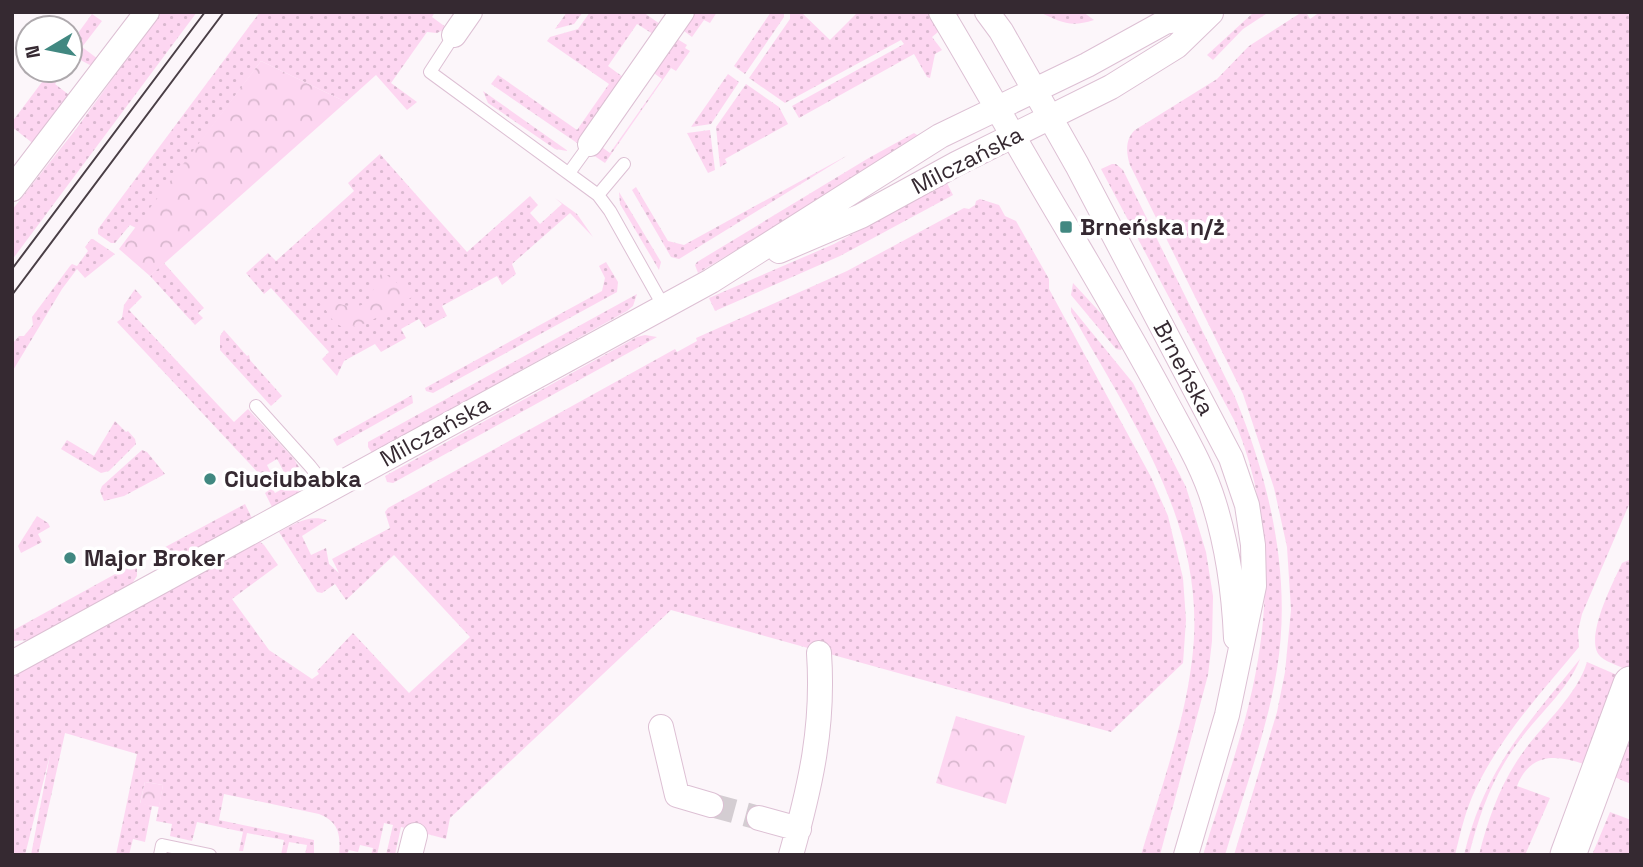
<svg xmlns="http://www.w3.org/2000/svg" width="1643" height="867" font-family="'Space Grotesk',sans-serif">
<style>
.grass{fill:url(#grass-dots)}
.park{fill:url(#park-crowns)}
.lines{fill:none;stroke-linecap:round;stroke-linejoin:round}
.minor-tunnel{stroke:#d4cdd2;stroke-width:24;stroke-dasharray:24 12;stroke-linecap:butt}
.service-casing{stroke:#ddc0d4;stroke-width:14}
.minor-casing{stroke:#ddc0d4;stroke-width:26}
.secondary-casing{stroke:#ddc0d4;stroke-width:37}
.service{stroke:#fff;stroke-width:12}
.minor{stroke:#fff;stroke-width:24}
.secondary{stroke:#fff;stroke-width:35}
.tram{stroke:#4a3f46;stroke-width:2}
.poi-dot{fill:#418881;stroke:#fff;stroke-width:2.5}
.labels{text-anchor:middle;stroke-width:7;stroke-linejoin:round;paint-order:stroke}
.street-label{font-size:23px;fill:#352931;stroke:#fff}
.poi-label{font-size:23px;font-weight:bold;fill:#352931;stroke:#fff;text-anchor:start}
</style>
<defs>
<pattern id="grass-dots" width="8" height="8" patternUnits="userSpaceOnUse" patternTransform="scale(1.75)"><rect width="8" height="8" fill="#fdd6f1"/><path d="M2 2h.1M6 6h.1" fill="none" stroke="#d9b8cf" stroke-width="1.8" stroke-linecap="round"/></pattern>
<pattern id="park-crowns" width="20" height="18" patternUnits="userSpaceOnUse" patternTransform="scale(1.75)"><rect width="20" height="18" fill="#fdd6f1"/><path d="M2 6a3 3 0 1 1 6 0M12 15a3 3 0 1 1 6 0" fill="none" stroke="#d9b8cf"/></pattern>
</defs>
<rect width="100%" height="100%" fill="#fcf6fa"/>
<path class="grass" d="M161,12H197L12,260V210L76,129Z
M260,12H435L432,17L447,28L437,33L427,32L391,83L417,102L407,110L376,75L346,102L261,61L136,228L130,225L115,243H111L98,234V229Z
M567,12H583L574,24L555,29Z
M590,12H643L660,24L653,34L637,24L608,66L623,77L577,143L491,84L498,75L577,130L609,84L547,41L550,37L578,29Z
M692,12H717L710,23L704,20L692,37L680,28Z
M771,12H784V17L745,74L734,66Z
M790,12H801L830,40L858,12H962L932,37L942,50L935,54L930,78L927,77L914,54L799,118L792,106L904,44L901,40L785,103L749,78L790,19Z
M1039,12H1083L1094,20C1069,28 1062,22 1039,12Z
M1254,12H1269L1243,29L1213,60L1207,55Z
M1302,12H1306L1310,19L1320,12H1631V500L1582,614L1578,631L1579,647C1540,694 1497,740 1472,797C1464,816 1460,835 1455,855H1234L1277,712L1285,672L1291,610L1287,547L1274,488L1243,394L1130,165C1126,153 1125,139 1135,130L1217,79L1249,46Z
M92,14L102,21L82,47L98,59L92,66C83,61 70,57 70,44Z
M674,37L687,45L685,48L690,51L676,71L671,68L605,163L593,155L599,145L610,153L662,79L651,71Z
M51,70H65L55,84L73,98L35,145L12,127V122Z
M728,74L739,82L711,124L691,127Z
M746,84L779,107L788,124L725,159L727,163L720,167L716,127Z
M483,91L568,151L555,149L488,103Z
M710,130L715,170L708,173L687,133Z
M914,133L922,138L698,273L695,265L697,262L867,159Z
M380,154L467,252L530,196L538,205L530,213L540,224L562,204L555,198L577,214L593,237L570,213L512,264L516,274L502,285L497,276L442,306L447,316L425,328L419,319L401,329L406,338L381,352L375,344L344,361L337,376L322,359L329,352L271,288L264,294L246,273L268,253L276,261L354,191L348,183Z
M848,155L679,259L671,257L632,190L636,187L668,241L684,245Z
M1112,164H1116L1123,170L1235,397C1270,482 1292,577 1277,669C1267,732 1243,794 1225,855H1203C1220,799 1241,743 1253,686C1272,599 1270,503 1234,420L1101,169Z
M947,183L953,195L840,256L715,311L709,298L834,244Z
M619,192L661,262L659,270L620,204Z
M980,199L999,205L1005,216L1016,221L1049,279V289L1151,477L1168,516L1183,578L1186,620L1183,663L1111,732L671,610L450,818L446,839L401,827L395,855H386L393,825L384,823L377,855H371L373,848L360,845L358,852L349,850L347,855H339C341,835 339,822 319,814L224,794L219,820L314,840V855H305L307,845L289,842L286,855H281L284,840L247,833L243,851H239L243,832L197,822L192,841L170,836L172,824L156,821L163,785L145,782L140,803L152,806L145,842L133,839L129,855H116L137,754L65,733L38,855H31L50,755L25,855H12V676L259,541L264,545L278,565L232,599L269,650L312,679L319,674L317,671L353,633L409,693L470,637L394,555L346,600L335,584L322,593L317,592L279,532C294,524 309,514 327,520L302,536L311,555L326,548L329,564L339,573L332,559L390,528L385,512L388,508L675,349L677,352L697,341L696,338L847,271L964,208L969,209L975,205L976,201Z
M91,239H93L115,254L85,278L77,269L62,289L12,372V344L19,336H24L33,325L32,317L70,266L72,264L77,266L88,251L85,247Z
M606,262L618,282L617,292L433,393L426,391L425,388L602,291L605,278L599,266Z
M164,263L204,308L198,313L203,318L195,325L150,276Z
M1073,283L1108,321L1123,346L1121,350L1116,349L1071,295Z
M135,289L142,297L129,310L234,422L248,409L294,459L299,467L285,474L277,459L267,465L271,473L268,477H262L117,322L122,318L124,305Z
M637,294L633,306L627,311L372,453L368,447V442Z
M1071,307L1133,383L1186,487L1206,552L1213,596L1212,641L1208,675L1160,855H1141C1160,791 1184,726 1192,660C1209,527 1132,422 1071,312Z
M224,330L247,356L249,355L250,360L282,396L271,406L220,350V336Z
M645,335L657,337L393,483L387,482L385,476L637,337Z
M412,395L413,403L337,446L333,439Z
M115,421L126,432L128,431L135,439L136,444L109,471L101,473L61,449L67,440L94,456Z
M142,450L147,452L165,474L124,496L104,501L100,491L102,486Z
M303,478L298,493L272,507L265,493L272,488L275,493Z
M245,504L252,518L179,558L167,559L156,552Z
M37,516L48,523L50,527L38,534L42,542L21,553L18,546Z
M1631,559V671C1622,667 1608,663 1601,657C1582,641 1614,581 1622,563Z
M137,562V576L131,585L31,640L12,641V631Z
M1580,659C1569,688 1541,712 1522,737C1494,773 1480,811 1469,855H1464C1485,768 1526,726 1580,659Z
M1587,662L1631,681V784C1594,770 1538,732 1517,786L1550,798L1525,855H1479C1488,819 1500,785 1521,755C1541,726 1577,696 1587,662Z
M1610,812L1631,820V855H1592Z"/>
<path class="park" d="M261,61L346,102L150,276L119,249Z
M381,274L388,276L414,296C399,304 360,332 343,327C331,323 325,308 319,297C333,301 357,314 368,300C373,292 376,282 381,274Z
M956,716L1025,736L1006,804L936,783Z
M145,782L163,785L159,807L140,804Z"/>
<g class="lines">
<path class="minor-tunnel" d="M711,805L759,818"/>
<g class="service-casing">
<path id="service" d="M454,35L430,72L598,195L610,211L664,307
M569,173L590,144
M598,195L624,164
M256,406L310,466L329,490
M160,855L162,845L210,855"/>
</g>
<g class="minor-casing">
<path id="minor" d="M941,12C983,82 1022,153 1064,223C1098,281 1132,338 1164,398C1182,432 1203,466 1214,503C1228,548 1234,592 1236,638
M987,12L1001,31L1077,165L1231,458L1247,505L1253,545L1254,586L1227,715L1186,855
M454,35L470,12
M590,144L682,12
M12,189L147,12
M779,251L861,216L956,164L1111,87L1177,46L1211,13
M12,663L711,281L940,136L1087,65L1165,22L1208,14
M661,727L677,795L711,805
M759,818L799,829
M410,855L415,835
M791,855C811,784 824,726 819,653"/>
</g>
<g class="secondary-casing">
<path id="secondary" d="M1568,855L1631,684"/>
</g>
<use href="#service" class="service"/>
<use href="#minor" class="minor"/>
<use href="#secondary" class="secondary"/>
<path class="tram" d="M12,269L205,12
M12,295L224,12"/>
</g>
<g class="poi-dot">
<rect x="1059" y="220" width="14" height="14" rx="3.5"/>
<circle cx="210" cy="479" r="7"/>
<circle cx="70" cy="558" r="7"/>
</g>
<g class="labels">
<g class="street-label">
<text transform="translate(967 160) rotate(-27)" y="8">Milczańska</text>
<text transform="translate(1184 368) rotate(62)" y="8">Brneńska</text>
<text transform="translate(435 431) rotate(-29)" y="8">Milczańska</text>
</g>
<g class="poi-label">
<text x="1080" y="235">Brneńska n/ż</text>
<text x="224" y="487">Ciuciubabka</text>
<text x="84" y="566">Major Broker</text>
</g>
</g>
<rect width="1643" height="867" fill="none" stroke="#352931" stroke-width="28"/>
<g transform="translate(49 49) rotate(260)"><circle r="33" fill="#ffffff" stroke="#aea9ad" stroke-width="2"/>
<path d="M0-5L12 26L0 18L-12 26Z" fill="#418881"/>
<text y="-10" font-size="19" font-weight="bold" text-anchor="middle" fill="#352931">N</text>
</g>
</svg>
